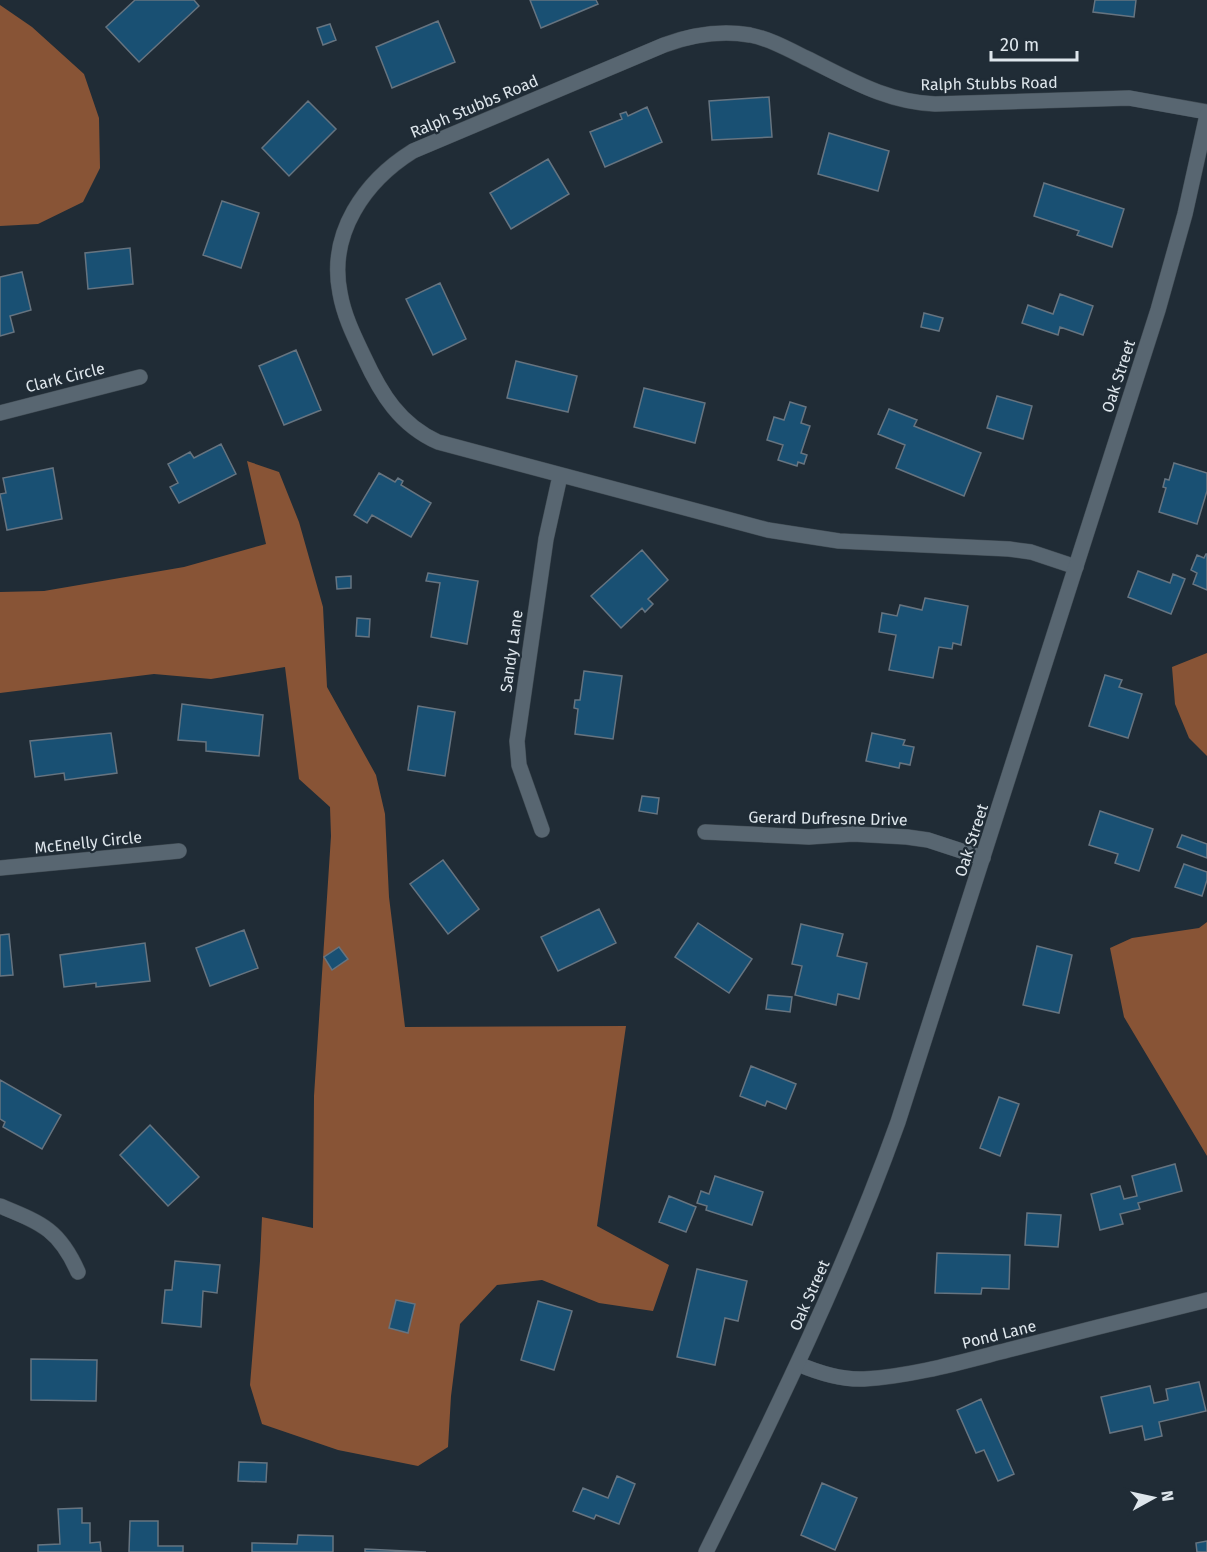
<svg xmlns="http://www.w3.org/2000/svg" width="1207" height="1552" font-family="'Fira Sans',sans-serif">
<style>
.forest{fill:#885436}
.building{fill:#195073;stroke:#667480;stroke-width:1.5}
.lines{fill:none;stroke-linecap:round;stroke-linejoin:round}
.minor-casing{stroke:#404b53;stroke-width:16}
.tertiary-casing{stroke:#404b53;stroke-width:16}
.minor{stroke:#586671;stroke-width:15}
.tertiary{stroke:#586671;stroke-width:15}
.labels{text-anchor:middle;stroke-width:4.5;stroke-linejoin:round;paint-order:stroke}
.street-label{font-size:16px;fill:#dee6ec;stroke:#202c36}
</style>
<rect width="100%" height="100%" fill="#202c36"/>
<path class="forest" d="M0,5L32,27L84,74L99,118L100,168L83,202L38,224L0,226Z
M247,461L279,472L299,522L323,607L327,687L376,775L385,814L389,897L405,1027L626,1026L597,1226L669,1265L653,1311L599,1303L542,1280L497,1285L460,1324L451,1396L448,1447L418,1466L338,1450L262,1424L250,1385L260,1261L262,1217L313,1228L314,1096L331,836L330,807L299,779L285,667L211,679L154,674L0,693V592L44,591L184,567L266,544Z
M1207,653V756L1189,738L1175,704L1172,667Z
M1207,922V1156L1124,1017L1110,948L1132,938L1199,928Z"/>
<path class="building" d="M135,0H194L199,6L139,62L106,27Z
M530,0H596L598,4L541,28Z
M1095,0H1136L1134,17L1093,12Z
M438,21L455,62L392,88L376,47Z
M330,24L336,40L323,45L317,28Z
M769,97L772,137L712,140L709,101Z
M308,101L336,129L289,176L262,148Z
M647,107L662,142L605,167L590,132L622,119L620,114L626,112L628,116Z
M829,133L889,151L878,191L818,174Z
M548,159L569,194L511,229L490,193Z
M1044,183L1124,209L1112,247L1077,235L1079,231L1034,216Z
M222,201L259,213L241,268L203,255Z
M130,248L133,284L88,289L85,253Z
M22,272L31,310L10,316L14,332L0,336V277Z
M440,283L466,339L433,355L406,299Z
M1060,294L1093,306L1083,335L1060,327L1058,335L1022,323L1028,305L1053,314Z
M924,313L943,318L939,331L921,327Z
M296,350L321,410L284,425L259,366Z
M516,361L577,376L568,412L507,398Z
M644,388L705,403L695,443L634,427Z
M997,396L1032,406L1023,439L987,428Z
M790,402L806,407L801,423L810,426L801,453L807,455L804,464L798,462L797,466L778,460L783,445L767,440L774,417L784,420Z
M889,409L917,420L914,426L981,453L964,496L896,468L905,445L878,434Z
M221,444L236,474L179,503L170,487L178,483L168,464L190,452L194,458Z
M1174,463L1207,473V491L1197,524L1159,512L1166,488L1163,487L1165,479L1169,480Z
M53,468L62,519L7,530L0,494L6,493L3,478Z
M379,473L395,482L398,478L403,481L401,485L431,503L411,537L372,515L367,523L354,515Z
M642,550L668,580L648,599L653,604L645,612L642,608L621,628L591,596Z
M1206,554H1207V590L1193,584L1197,573L1191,570L1197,555L1204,558Z
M1138,571L1170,583L1173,574L1185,579L1171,614L1128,597Z
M428,573L478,581L467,644L431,637L440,583L426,581Z
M351,576V588L337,589L336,577Z
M925,598L968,606L961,645L953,643L952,649L939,647L933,678L889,670L896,635L879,632L882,613L897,616L900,605L922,610Z
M357,618L370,619L369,637L356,636Z
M584,671L622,676L613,739L575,734L578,709L574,708L575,700H580Z
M1105,675L1122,680L1119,687L1142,694L1128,738L1089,726Z
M182,704L263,715L259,756L206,751V742L178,740Z
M418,706L455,712L445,776L408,770Z
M111,733L117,773L65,780L64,773L35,777L30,741Z
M872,733L905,740L903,745L914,747L910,765L900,763L899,768L866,761Z
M642,796L659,798L657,814L639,811Z
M1100,811L1153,829L1139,871L1115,863L1118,854L1089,845Z
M1182,835L1207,844V858L1177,847Z
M443,860L479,909L448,934L410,884Z
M1184,864L1207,872V880L1202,896L1175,887Z
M599,909L616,943L558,971L541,937Z
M698,923L752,959L729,993L675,957Z
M801,924L843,934L837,956L867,963L859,999L838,994L836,1005L795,995L802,966L792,964Z
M244,930L258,968L210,986L196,948Z
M9,934L13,975L0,976V935Z
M145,943L150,981L96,987V983L64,987L60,955Z
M1037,946L1072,955L1059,1013L1023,1005Z
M339,947L348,959L332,970L324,957Z
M768,995L792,997L790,1012L766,1009Z
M751,1066L796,1084L786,1109L767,1101L765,1106L740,1096Z
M0,1080L61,1115L42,1149L3,1127L5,1122L0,1119Z
M999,1097L1019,1104L1000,1156L980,1148Z
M150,1125L199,1177L168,1206L120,1155Z
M1175,1164L1182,1191L1138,1203L1140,1209L1120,1214L1123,1224L1100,1230L1091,1194L1120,1186L1124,1199L1137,1196L1132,1176Z
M715,1176L763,1192L752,1225L706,1210L707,1206L697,1203L701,1191L709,1194Z
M669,1196L696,1207L686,1232L659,1222Z
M1027,1213L1061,1215L1058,1247L1025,1245Z
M937,1253L1010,1255L1009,1289L982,1288L981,1294L935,1293Z
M175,1261L220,1265L217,1293L203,1291L201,1327L162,1323L165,1290H172Z
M697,1269L747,1281L738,1321L725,1318L715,1365L677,1357Z
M396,1300L415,1304L408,1333L389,1328Z
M538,1301L572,1311L554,1370L521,1360Z
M31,1359L97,1360L96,1401L31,1400Z
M1199,1382L1206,1411L1159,1422L1162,1436L1145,1440L1142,1426L1110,1433L1101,1397L1150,1386L1154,1403L1168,1400L1166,1389Z
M981,1399L1014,1474L998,1481L984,1450L976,1453L957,1410Z
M239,1462L267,1463L266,1482L238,1481Z
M617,1476L635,1484L619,1524L596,1515L594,1519L573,1511L583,1488L608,1498Z
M822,1483L857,1498L835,1550L801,1535Z
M82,1508V1523H90V1543L100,1542L101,1552H38V1545L60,1544L58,1509Z
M130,1521H158V1546H183V1552H129Z
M298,1535L333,1536V1552H252V1543L297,1544Z
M1207,1541V1552H1197L1196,1543Z
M365,1549L426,1552H365Z"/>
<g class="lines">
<g class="minor-casing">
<path id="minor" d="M0,413L140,377
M1076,567L1031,552L1009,549L839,541L768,530L438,442C400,425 381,394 364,357C354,336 344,316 340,293C328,233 365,181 413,151L664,45C691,35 720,30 750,35C770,39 788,49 806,58C849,79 886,102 935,104L1129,98L1207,112
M542,830L519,765L517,741L546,539L560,476
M705,832L809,837L853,834L907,837L928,840L983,858
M0,868L179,851
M0,1206C41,1223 59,1229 78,1272
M798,1364C819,1373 841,1380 864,1379C913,1376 961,1362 1008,1350C1074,1333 1141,1316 1207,1300"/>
</g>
<g class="tertiary-casing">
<path id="tertiary" d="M706,1552C776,1411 845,1270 898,1122L1158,310L1185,214L1207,115"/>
</g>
<use href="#minor" class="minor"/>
<use href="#tertiary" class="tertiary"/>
</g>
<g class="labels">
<g class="street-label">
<text transform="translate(989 83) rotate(-1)" y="6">Ralph Stubbs Road</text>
<text transform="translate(474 106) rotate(-23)" y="6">Ralph Stubbs Road</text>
<text transform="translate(1118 376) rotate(-72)" y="6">Oak Street</text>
<text transform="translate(65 377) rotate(-14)" y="6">Clark Circle</text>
<text transform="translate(511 651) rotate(-82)" y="6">Sandy Lane</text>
<text transform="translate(828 818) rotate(1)" y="6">Gerard Dufresne Drive</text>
<text transform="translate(971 840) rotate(-72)" y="6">Oak Street</text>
<text transform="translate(88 842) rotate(-6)" y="6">McEnelly Circle</text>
<text transform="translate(809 1295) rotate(-66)" y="6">Oak Street</text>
<text transform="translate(999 1334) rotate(-14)" y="6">Pond Lane</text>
</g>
</g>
<g transform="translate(1153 1498) rotate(82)" stroke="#202c36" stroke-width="4.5" paint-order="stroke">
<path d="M0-4.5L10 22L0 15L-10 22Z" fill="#dee6ec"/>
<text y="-9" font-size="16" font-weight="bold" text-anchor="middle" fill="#dee6ec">N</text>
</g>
<path d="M991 51v9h86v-9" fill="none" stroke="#dee6ec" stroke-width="3"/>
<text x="1000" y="51" font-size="18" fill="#dee6ec" stroke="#202c36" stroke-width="4.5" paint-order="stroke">20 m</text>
</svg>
